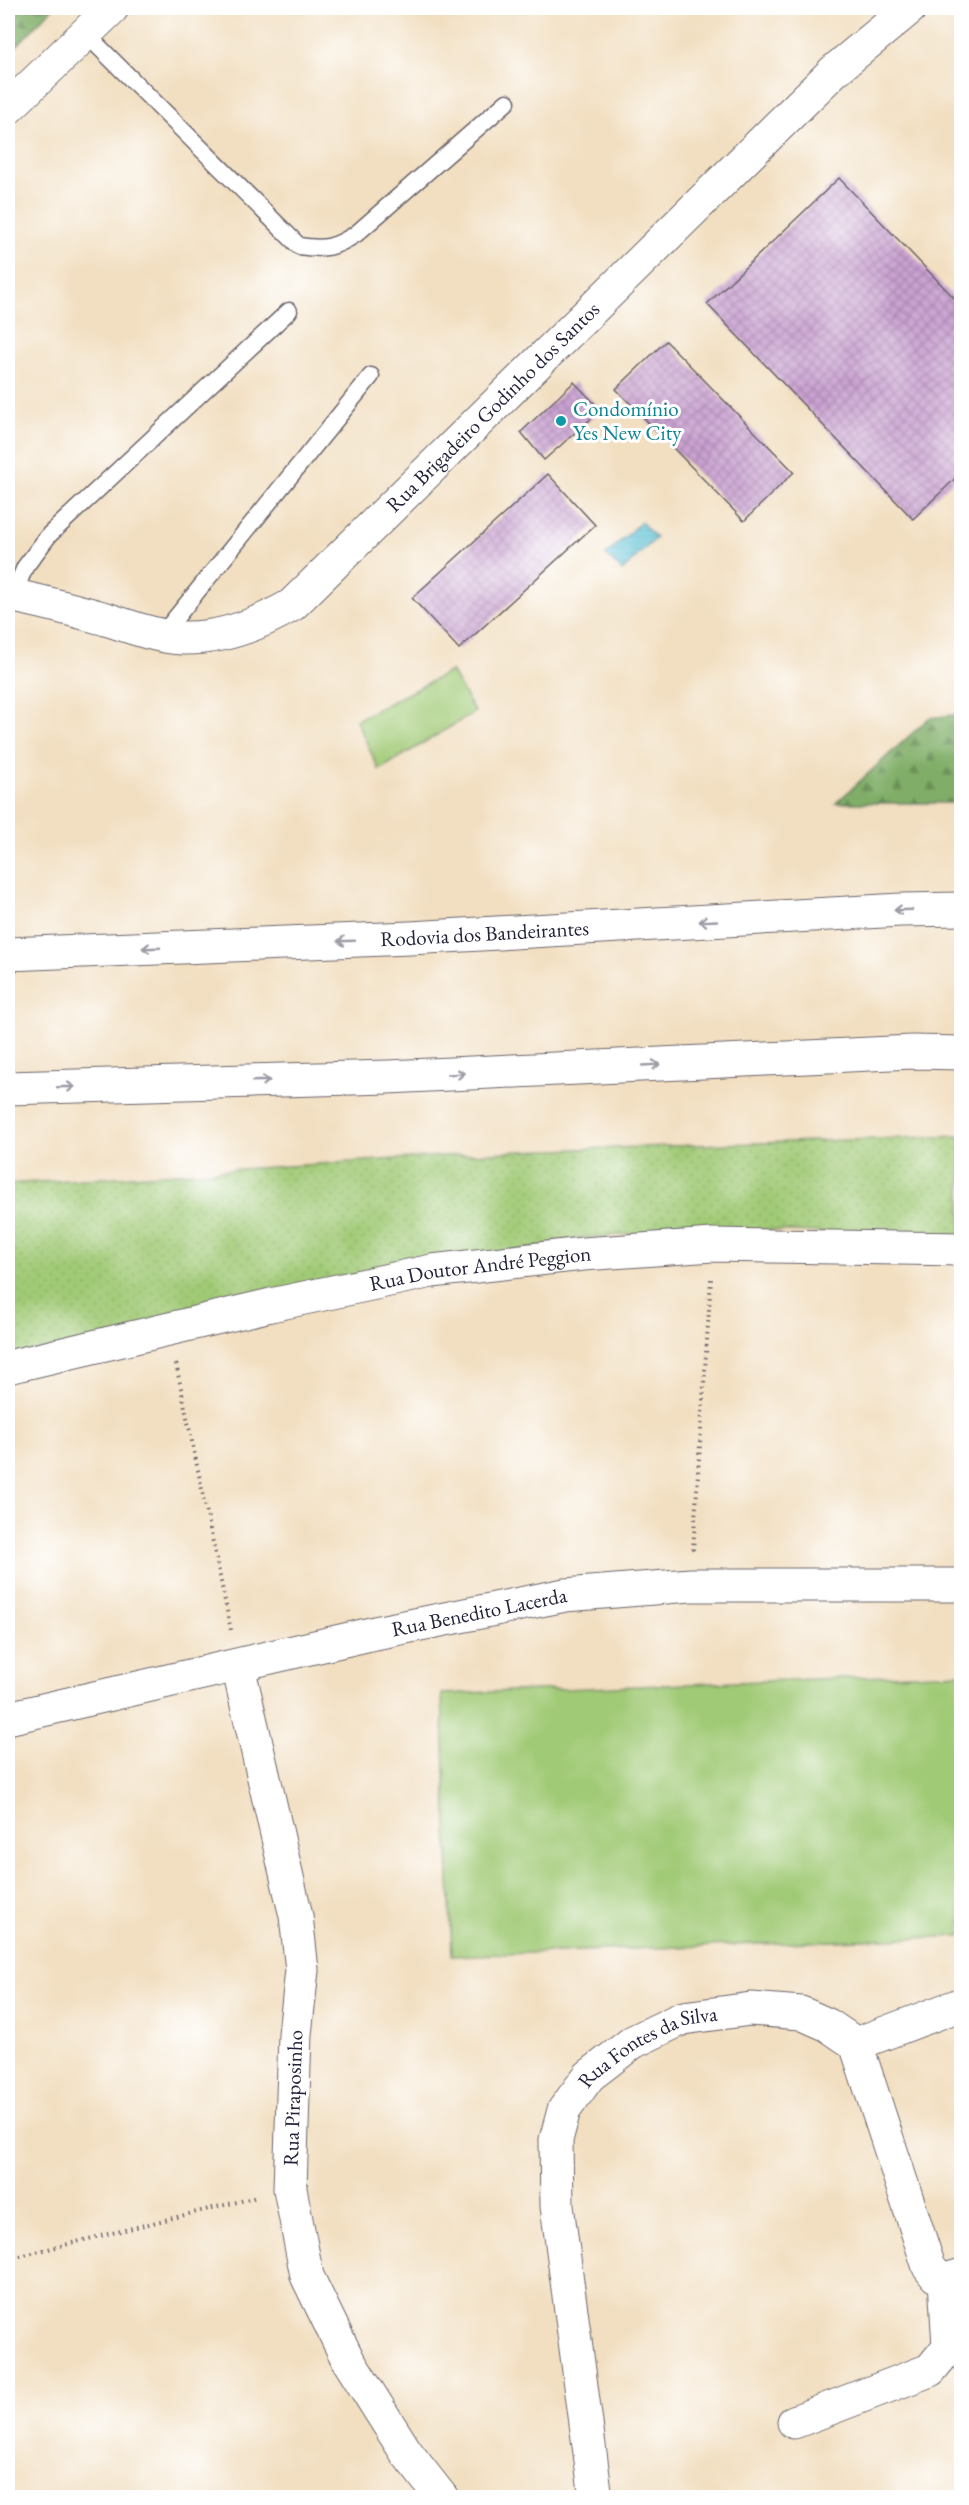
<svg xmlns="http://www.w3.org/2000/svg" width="969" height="2505" font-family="'EB Garamond',serif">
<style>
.grass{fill:url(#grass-dots);stroke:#627658;stroke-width:1.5}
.forest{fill:url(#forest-firs);stroke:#516851;stroke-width:1.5}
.pitch{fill:#a1ca76;stroke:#627658;stroke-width:1.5}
.water{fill:url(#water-rules);stroke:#3e7289;stroke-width:1.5}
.building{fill:url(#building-cross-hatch)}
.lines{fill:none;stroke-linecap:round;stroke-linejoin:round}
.service-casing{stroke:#6b646a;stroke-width:19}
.minor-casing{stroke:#6b646a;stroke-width:35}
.motorway-casing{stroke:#6b646a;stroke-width:35}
.path{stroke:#6b646a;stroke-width:4;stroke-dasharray:1.5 4.5;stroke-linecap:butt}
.service{stroke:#fff;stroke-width:16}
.minor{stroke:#fff;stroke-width:33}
.motorway{stroke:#fff;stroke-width:33}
.oneway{stroke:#9c9ca7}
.culture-dot{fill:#0f9aa8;stroke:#fff;stroke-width:2}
.labels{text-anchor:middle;stroke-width:6;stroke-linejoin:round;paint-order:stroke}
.street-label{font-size:21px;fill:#22223b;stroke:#fff}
.culture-label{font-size:21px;fill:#0d838f;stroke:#fff;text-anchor:start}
</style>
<defs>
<pattern id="grass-dots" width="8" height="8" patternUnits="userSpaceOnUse" patternTransform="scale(1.5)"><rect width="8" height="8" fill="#a1ca76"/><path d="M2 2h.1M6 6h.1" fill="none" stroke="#8aad67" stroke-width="1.8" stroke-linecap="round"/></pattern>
<pattern id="forest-firs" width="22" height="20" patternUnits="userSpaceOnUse" patternTransform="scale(1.5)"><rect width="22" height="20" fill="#80ae67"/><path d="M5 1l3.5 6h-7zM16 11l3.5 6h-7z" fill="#688d56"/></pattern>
<pattern id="water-rules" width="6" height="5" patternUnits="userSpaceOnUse" patternTransform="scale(1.5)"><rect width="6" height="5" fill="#5bc3d7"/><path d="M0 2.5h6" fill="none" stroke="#4fa7b9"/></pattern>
<pattern id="building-cross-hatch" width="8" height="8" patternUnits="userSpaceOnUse" patternTransform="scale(1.5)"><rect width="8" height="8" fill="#cba2d2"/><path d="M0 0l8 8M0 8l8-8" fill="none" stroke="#a484ac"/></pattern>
</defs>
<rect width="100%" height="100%" fill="#fff"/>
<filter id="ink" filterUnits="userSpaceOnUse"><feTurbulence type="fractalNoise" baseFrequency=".0167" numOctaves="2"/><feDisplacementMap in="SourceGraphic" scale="12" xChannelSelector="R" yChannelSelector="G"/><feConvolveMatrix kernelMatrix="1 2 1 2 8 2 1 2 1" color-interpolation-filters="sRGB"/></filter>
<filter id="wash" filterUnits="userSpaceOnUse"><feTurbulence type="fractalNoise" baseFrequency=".008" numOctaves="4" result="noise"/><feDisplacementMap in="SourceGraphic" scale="24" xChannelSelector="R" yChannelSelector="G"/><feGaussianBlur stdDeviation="1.35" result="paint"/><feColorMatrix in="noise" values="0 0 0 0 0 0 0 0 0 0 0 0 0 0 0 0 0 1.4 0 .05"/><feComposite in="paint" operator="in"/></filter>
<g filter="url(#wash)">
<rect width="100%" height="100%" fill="#f2dfc1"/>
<path class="grass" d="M961,1136V1238L712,1228L581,1238L8,1357V1184L522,1151Z"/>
<path class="forest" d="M8,8H53L8,55Z
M961,714V803H836L929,718Z"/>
<path class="pitch" d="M451,671L475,712L379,770L356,720Z
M961,1673V1936L452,1956L442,1694Z"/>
<path class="water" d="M641,522L656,538L622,571L606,555Z"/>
<g id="blocks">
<path class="building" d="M839,178L962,306V472L913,519L707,304Z
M666,341L794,472L744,521L616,389Z
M574,382L601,410L544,460L521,432Z
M548,474L595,525L459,649L412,598Z"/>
</g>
</g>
<g filter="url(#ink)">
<use href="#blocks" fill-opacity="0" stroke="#6b646a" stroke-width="1.5"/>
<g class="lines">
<g class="service-casing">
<path id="service" d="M85,33L299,246C325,250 334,248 356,234L507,102
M13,596L25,567L49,535L289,311
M161,636L371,376"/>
</g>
<g class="minor-casing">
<g id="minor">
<path d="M8,108L112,8"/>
<path id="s1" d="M8,595C41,601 74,610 106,619C131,627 157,637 183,638C222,639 258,625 292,605L834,71L910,8"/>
<path id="s2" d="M8,1367L271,1305L432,1271L583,1254L713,1245L962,1249"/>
<path d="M238,1666L296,1916L302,1970L295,2034L290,2189L307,2276L348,2360L406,2452L442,2498"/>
<path id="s3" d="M8,1718L375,1633L565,1595L691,1585H962"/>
<path d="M856,2044L962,2004"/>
<path d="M794,2422L930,2370L949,2347L945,2280"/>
<path id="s4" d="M596,2498L557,2206L556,2140L564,2110L589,2076L633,2042L683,2018L751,2009L801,2013L828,2025L856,2044L929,2267L936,2276L945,2280L962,2275"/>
</g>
</g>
<g class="motorway-casing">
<g id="motorway">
<path id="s5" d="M8,954L410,938L901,910L962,909"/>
<path d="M8,1088L388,1077L912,1052L962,1053"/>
</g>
</g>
<path class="path" d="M176,1364L231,1630
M693,1550L711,1279
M8,2259L257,2197"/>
<use href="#service" class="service"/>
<use href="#minor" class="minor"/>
<use href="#motorway" class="motorway"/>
</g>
<defs><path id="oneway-shaft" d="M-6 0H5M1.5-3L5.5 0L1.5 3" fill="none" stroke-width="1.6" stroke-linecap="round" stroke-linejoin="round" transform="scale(1.5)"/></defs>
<g class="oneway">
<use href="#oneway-shaft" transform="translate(903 910) rotate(178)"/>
<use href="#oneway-shaft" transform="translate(708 921) rotate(177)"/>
<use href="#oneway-shaft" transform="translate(346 941) rotate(178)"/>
<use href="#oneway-shaft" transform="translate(151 948) rotate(178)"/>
<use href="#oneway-shaft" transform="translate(651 1065) rotate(-3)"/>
<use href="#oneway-shaft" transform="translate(456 1074) rotate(-3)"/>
<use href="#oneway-shaft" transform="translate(261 1081) rotate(-2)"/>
<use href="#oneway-shaft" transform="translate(66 1087) rotate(-2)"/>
</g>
</g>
<circle class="culture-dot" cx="561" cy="421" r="6"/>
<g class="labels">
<g class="street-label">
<text dy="7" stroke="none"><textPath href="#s1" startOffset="578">Rua Brigadeiro Godinho dos Santos</textPath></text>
<text dy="7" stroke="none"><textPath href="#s5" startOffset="477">Rodovia dos Bandeirantes</textPath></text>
<text dy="7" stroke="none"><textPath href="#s2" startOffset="483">Rua Doutor André Peggion</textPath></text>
<text dy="7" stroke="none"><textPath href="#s3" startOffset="483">Rua Benedito Lacerda</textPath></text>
<text dy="7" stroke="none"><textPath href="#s4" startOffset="501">Rua Fontes da Silva</textPath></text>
<text transform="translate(293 2098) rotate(-88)" y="7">Rua Piraposinho</text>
</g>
<g class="culture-label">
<text x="573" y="416">Condomínio<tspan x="573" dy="24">Yes New City</tspan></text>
</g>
</g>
<rect width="969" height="2505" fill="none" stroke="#fff" stroke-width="30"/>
</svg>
